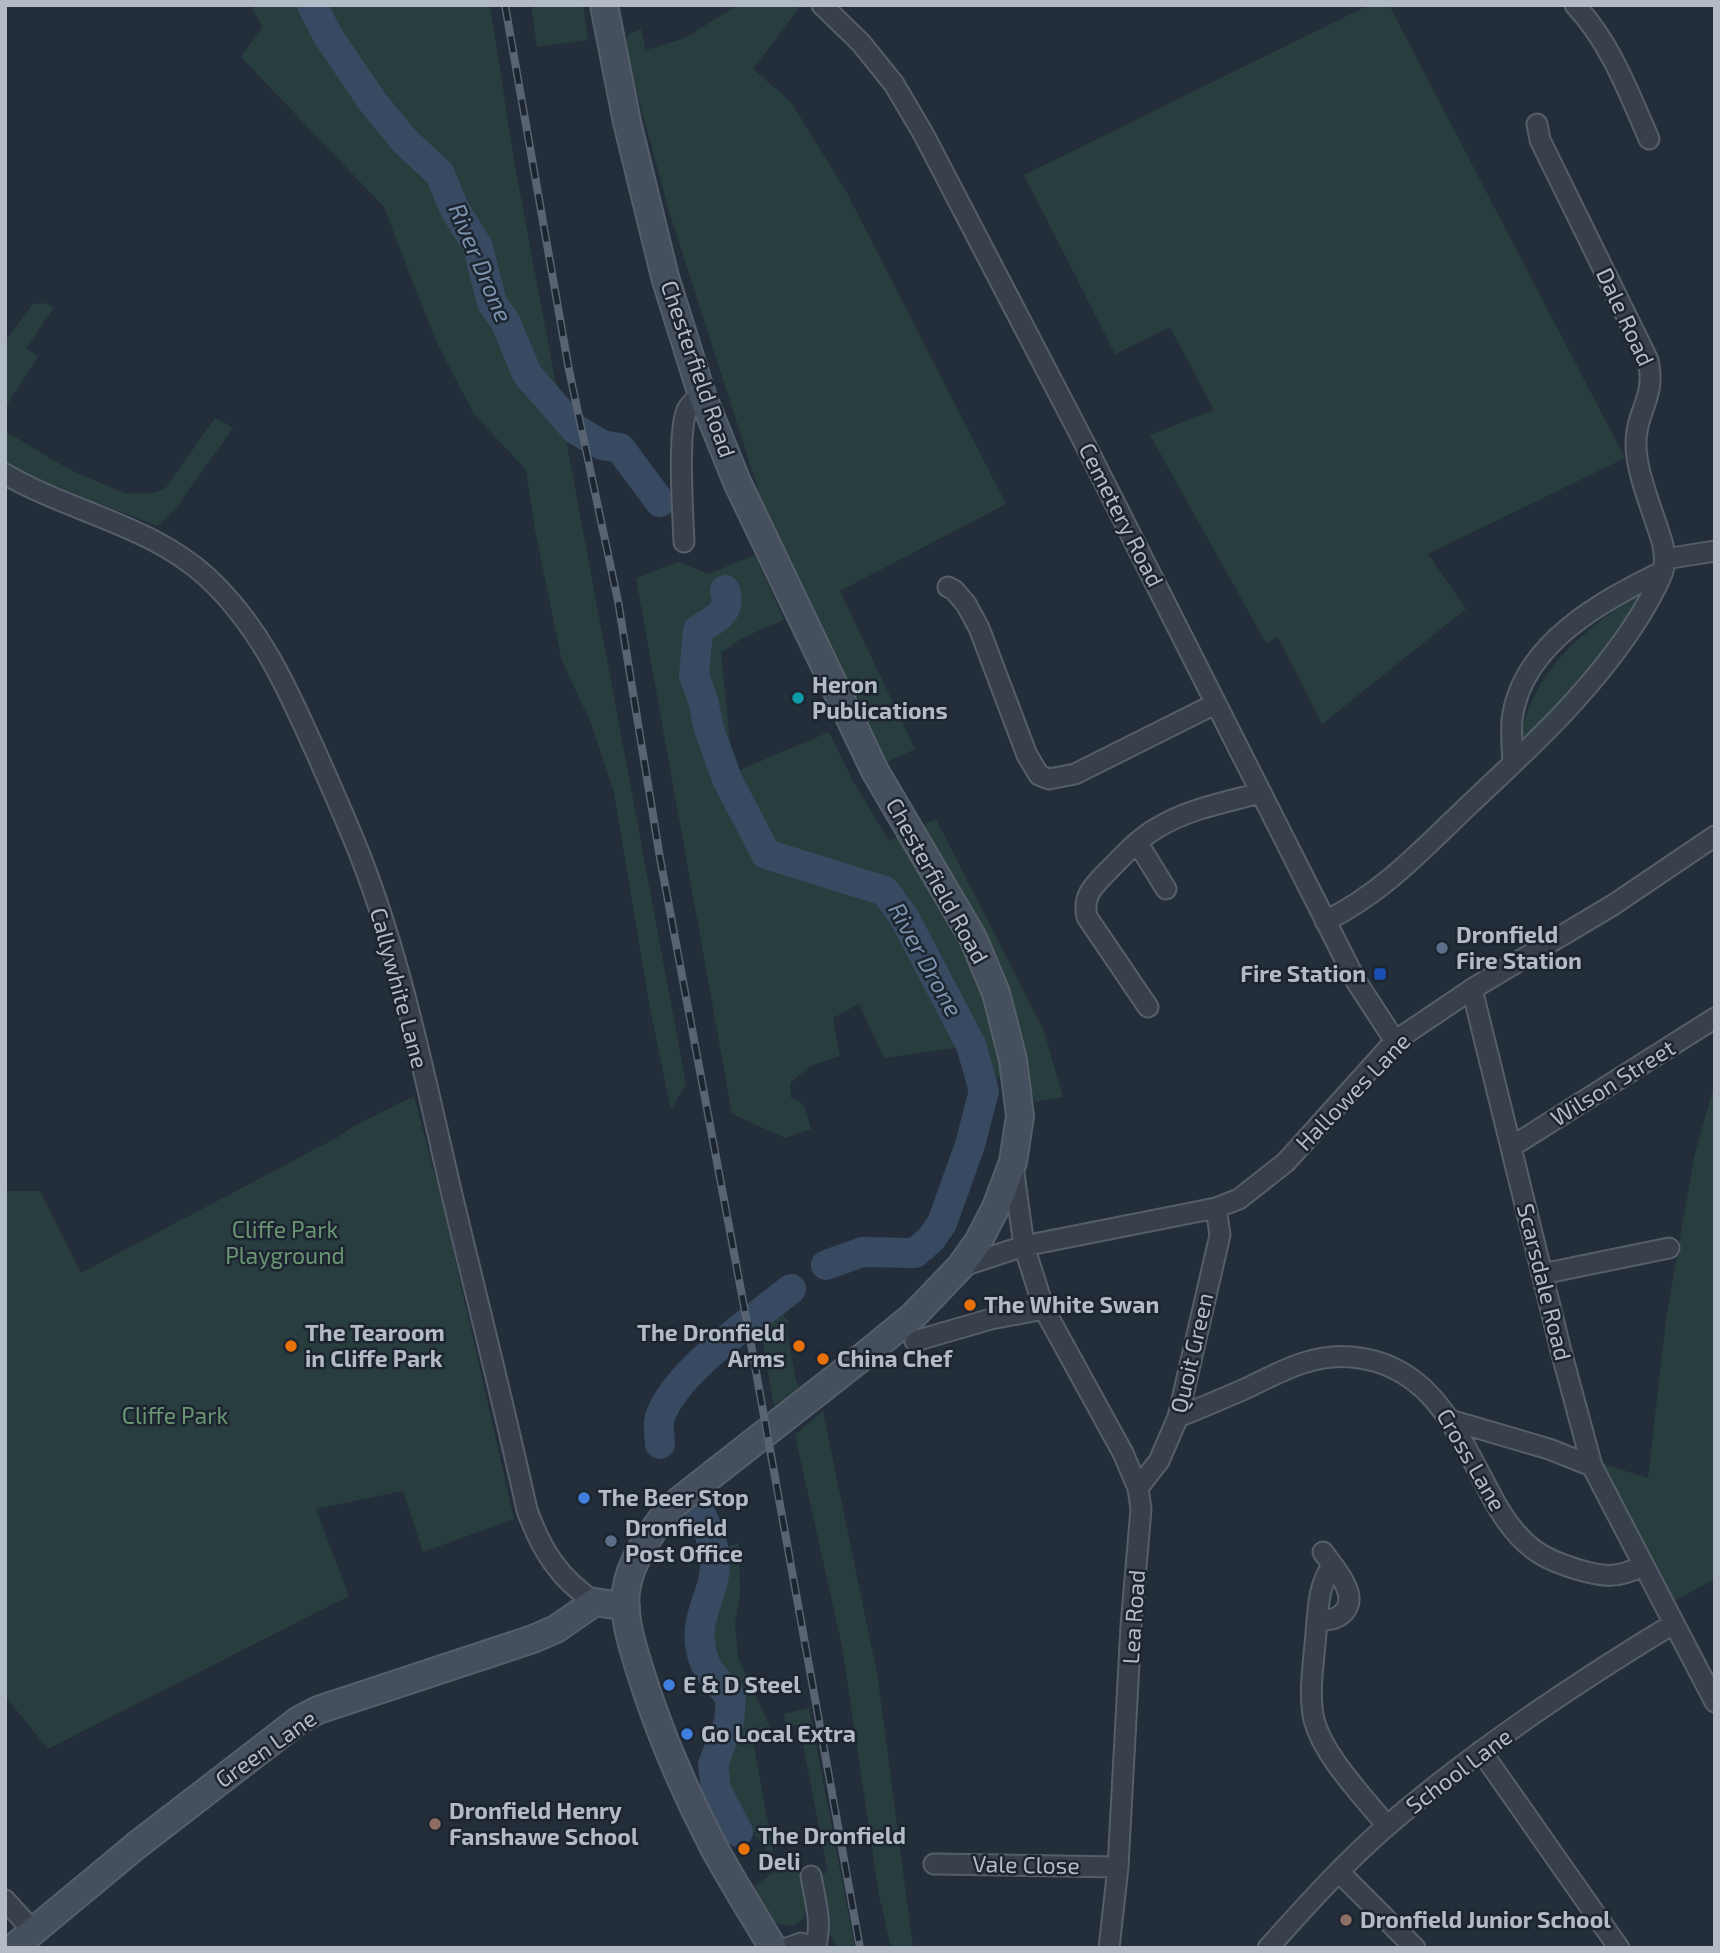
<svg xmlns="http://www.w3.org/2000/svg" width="1720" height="1953" font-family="'Exo 2',sans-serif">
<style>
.green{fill:#283d3e}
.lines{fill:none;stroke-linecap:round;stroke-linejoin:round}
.river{stroke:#384a61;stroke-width:30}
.minor-casing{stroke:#555e69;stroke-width:23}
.secondary-casing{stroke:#555e69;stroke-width:30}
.minor{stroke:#37404b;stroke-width:19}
.secondary{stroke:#454f5e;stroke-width:26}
.rail-casing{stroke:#596472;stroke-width:8}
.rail{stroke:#1c2530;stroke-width:5;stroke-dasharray:16;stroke-linecap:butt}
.culture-dot{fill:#0f9aa8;stroke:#1c2530;stroke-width:2.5}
.service-dot{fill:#5c6f8a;stroke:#1c2530;stroke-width:2.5}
.transit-dot{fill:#1a4fb4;stroke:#1c2530;stroke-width:2.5}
.food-dot{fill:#e8710a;stroke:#1c2530;stroke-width:2.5}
.shop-dot{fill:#3f7fe0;stroke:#1c2530;stroke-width:2.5}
.education-dot{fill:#8d6e63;stroke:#1c2530;stroke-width:2.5}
.labels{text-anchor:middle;stroke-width:5;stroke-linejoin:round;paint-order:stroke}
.street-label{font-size:23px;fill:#b2bbc6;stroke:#1c2530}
.poi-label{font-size:23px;font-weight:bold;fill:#b2bbc6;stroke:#1c2530;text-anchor:start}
.park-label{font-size:23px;fill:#6a9674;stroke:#1c2530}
.water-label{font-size:24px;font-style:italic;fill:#7c92ad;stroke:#1c2530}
</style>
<rect width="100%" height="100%" fill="#232e3a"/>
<path class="green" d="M250,5H490L514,160L686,1084L671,1110L649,1003L614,793L591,723L562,661L535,530L526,470L474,414L435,339L384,207L241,57L263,27Z
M531,5H583L588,40L537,47Z
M738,5L800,6L753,69L791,102L847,193L1006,504L840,591L915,749L885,763L761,498L669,211L624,44L629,34L641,29L646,50L685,38Z
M1369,5H1389L1625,458L1428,554L1466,609L1322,724L1278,637L1266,643L1150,435L1214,410L1170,327L1115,354L1024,175Z
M44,303L54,308L26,348L38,357L5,408V341L33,304Z
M215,418L233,428L175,509L157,526C107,504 53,492 5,463V431L70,470L124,493L148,494L165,489Z
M755,555L784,620L742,638L721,653L733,773L829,732L852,779L889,841L936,819L1044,1031L1063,1097L1035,1102L1025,1071L972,1085L962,1047L884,1058L859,1004L833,1018L840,1056L810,1066L790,1083L791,1098L804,1105L811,1129L785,1138L732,1114L636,578L678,562L709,574Z
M1644,590L1611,643L1572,693L1524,743L1520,740C1533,667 1586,629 1644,590Z
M1715,1082V1579L1672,1602L1617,1490L1600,1463L1648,1478L1666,1320L1694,1157Z
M414,1096L444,1210L514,1519L423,1552L403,1491L316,1509L349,1596L48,1749L5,1696V1191H40L81,1273L338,1137L354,1126Z
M771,1296L789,1323L786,1324L796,1382L800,1387L774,1406L757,1308Z
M823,1411L878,1679L913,1948H891L879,1895L842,1646L795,1435Z
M739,1543L740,1594L735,1624L738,1658L771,1728L751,1730L775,1862L796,1861C800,1876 812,1903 803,1918C803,1919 795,1925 794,1926C765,1924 765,1913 751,1890L776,1870L775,1862L749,1826L738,1832L716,1789L713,1765L729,1722L731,1698L706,1665L700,1642L701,1617L708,1594L701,1553Z
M809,1708L855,1948H838L829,1933L819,1875L828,1872L799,1725L786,1726L784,1714Z"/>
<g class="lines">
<path class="river" d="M312,5L328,36L372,101L404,140L440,174L454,208L478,247L492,303L505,321L527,374L575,429L602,445L620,448L660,502
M725,590C732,613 715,619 698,630L694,676L703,700L709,729L727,779L766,854L885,891L904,917L971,1045L984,1091L970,1145L942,1223L931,1239L915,1253L862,1252L826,1265
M660,1444C660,1436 657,1425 660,1417C675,1372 754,1319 791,1289
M699,1511C708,1527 714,1543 715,1562C716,1598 688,1620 705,1663C710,1675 723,1687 731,1698L729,1722L713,1765L716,1789L738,1832"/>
<g class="minor-casing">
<path id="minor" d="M822,5L861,43L894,84L924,135L1087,448L1356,981L1395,1041
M1575,5C1610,42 1629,93 1649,139
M5,474C70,512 150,525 207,577C262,628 289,692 319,759C333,791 347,822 360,855C403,965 426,1084 453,1199C478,1303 504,1406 527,1510C541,1549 559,1579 595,1602
M684,542C683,515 677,432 687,410C690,403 696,400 702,395
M1665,559L1715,551
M948,587L954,590L966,604L979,628L1027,755L1039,775L1049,779L1075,774L1215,704
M1513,763C1512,749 1511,734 1512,720C1521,644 1602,601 1663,571
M1137,842L1166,889
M1325,921C1382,894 1425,847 1470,804C1532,746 1596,687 1641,614C1649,600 1658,586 1663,571C1666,562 1664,554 1663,545C1655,516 1636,474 1636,445C1635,412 1657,397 1648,360L1540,140L1537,124
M1472,989L1561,1351L1592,1466L1715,1702
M1148,1007L1087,917C1082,896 1094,885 1108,871C1124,855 1138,839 1157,828C1188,809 1226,802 1260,793
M1511,1147L1715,1018
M1013,1166L1024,1246L1044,1309L1123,1453L1138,1488L1141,1509L1131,1626L1118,1867L1109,1948
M960,1267L1024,1246L1216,1208L1239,1199L1286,1162L1395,1041L1472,989L1613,905L1715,836
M1542,1274L1669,1248
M915,1341L991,1319L1044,1309
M1178,1417C1201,1408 1224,1398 1247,1388C1280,1372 1313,1353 1352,1357C1430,1364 1456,1430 1489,1491C1500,1513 1513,1534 1533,1549C1546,1559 1561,1564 1576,1569C1603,1577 1617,1579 1642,1566
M1450,1420L1549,1449L1592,1466
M1138,1488L1159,1461L1178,1417L1220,1235L1216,1208
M1332,1566C1318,1586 1318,1610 1316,1633C1314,1661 1308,1692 1314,1720C1324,1757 1363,1796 1387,1826
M1317,1620C1328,1620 1337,1620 1344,1612C1360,1594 1333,1567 1323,1552
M1481,1751L1619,1948
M934,1864L1118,1867
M1339,1872L1415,1948
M5,1900L33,1931
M787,1948L801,1943L815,1948C823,1924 815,1900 811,1876
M1268,1948C1306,1906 1344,1863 1387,1826C1475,1750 1574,1684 1673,1624"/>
</g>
<g class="secondary-casing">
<path id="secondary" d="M604,5L627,122L665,277L702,395L737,482L875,771L973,938L996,993L1013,1060L1020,1116L1013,1162L996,1207L978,1242L960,1267L914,1315L870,1351L671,1507C652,1531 630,1560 626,1591C623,1619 633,1648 641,1674C660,1734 685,1792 713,1846C732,1881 753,1914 773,1948
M13,1948L137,1845L299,1720L318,1710L533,1639L556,1629L595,1602L626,1607"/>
</g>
<use href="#minor" class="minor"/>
<use href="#secondary" class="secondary"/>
<g class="rail-casing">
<path id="rail" d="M505,5L569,370L618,601L660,858L749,1333L860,1948"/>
</g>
<use href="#rail" class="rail"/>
</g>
<circle class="culture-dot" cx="798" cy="698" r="7"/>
<g class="service-dot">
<circle cx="1442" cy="948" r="7"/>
<circle cx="611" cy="1541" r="7"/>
</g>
<rect class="transit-dot" x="1373" y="967" width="14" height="14" rx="3.5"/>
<g class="food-dot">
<circle cx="970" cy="1305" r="7"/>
<circle cx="291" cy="1346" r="7"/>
<circle cx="799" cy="1346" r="7"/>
<circle cx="823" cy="1359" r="7"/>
<circle cx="744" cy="1849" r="7"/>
</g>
<g class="shop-dot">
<circle cx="584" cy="1498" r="7"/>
<circle cx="669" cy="1685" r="7"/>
<circle cx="687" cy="1734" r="7"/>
</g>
<g class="education-dot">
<circle cx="435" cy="1824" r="7"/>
<circle cx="1346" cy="1920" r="7"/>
</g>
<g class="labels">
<g class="street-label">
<text transform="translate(1625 317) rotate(65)" y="8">Dale Road</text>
<text transform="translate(698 369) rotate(71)" y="8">Chesterfield Road</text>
<text transform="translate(1121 515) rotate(63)" y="8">Cemetery Road</text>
<text transform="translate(937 881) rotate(61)" y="8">Chesterfield Road</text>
<text transform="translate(399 988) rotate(75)" y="8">Callywhite Lane</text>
<text transform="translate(1613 1083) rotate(-32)" y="8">Wilson Street</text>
<text transform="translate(1353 1092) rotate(-46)" y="8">Hallowes Lane</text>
<text transform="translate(1544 1282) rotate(76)" y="8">Scarsdale Road</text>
<text transform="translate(1192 1353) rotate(-77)" y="8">Quoit Green</text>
<text transform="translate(1471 1460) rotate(60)" y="8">Cross Lane</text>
<text transform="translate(1134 1617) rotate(-86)" y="8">Lea Road</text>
<text transform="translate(266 1749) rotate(-35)" y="8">Green Lane</text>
<text transform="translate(1459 1771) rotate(-37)" y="8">School Lane</text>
<text transform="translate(1026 1865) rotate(1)" y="8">Vale Close</text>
</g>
<g class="poi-label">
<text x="812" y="693">Heron<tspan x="812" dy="26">Publications</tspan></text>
<text x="1456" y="943">Dronfield<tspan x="1456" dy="26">Fire Station</tspan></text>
<text x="1366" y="982" text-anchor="end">Fire Station</text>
<text x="984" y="1313">The White Swan</text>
<text x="305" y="1341">The Tearoom<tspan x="305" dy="26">in Cliffe Park</tspan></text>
<text x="785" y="1341" text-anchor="end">The Dronfield<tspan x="785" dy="26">Arms</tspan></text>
<text x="837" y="1367">China Chef</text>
<text x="598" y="1506">The Beer Stop</text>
<text x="625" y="1536">Dronfield<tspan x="625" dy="26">Post Office</tspan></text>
<text x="683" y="1693">E &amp; D Steel</text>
<text x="701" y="1742">Go Local Extra</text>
<text x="449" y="1819">Dronfield Henry<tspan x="449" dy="26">Fanshawe School</tspan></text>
<text x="758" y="1844">The Dronfield<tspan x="758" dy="26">Deli</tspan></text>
<text x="1360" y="1928">Dronfield Junior School</text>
</g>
<g class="park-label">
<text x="285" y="1238">Cliffe Park<tspan x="285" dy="26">Playground</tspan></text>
<text x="175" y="1424">Cliffe Park</text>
</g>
<g class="water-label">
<text transform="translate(480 263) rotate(67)" y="8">River Drone</text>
<text transform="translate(925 960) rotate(61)" y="8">River Drone</text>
</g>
</g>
<rect width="1720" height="1953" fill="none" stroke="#b2bbc6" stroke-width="14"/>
</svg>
